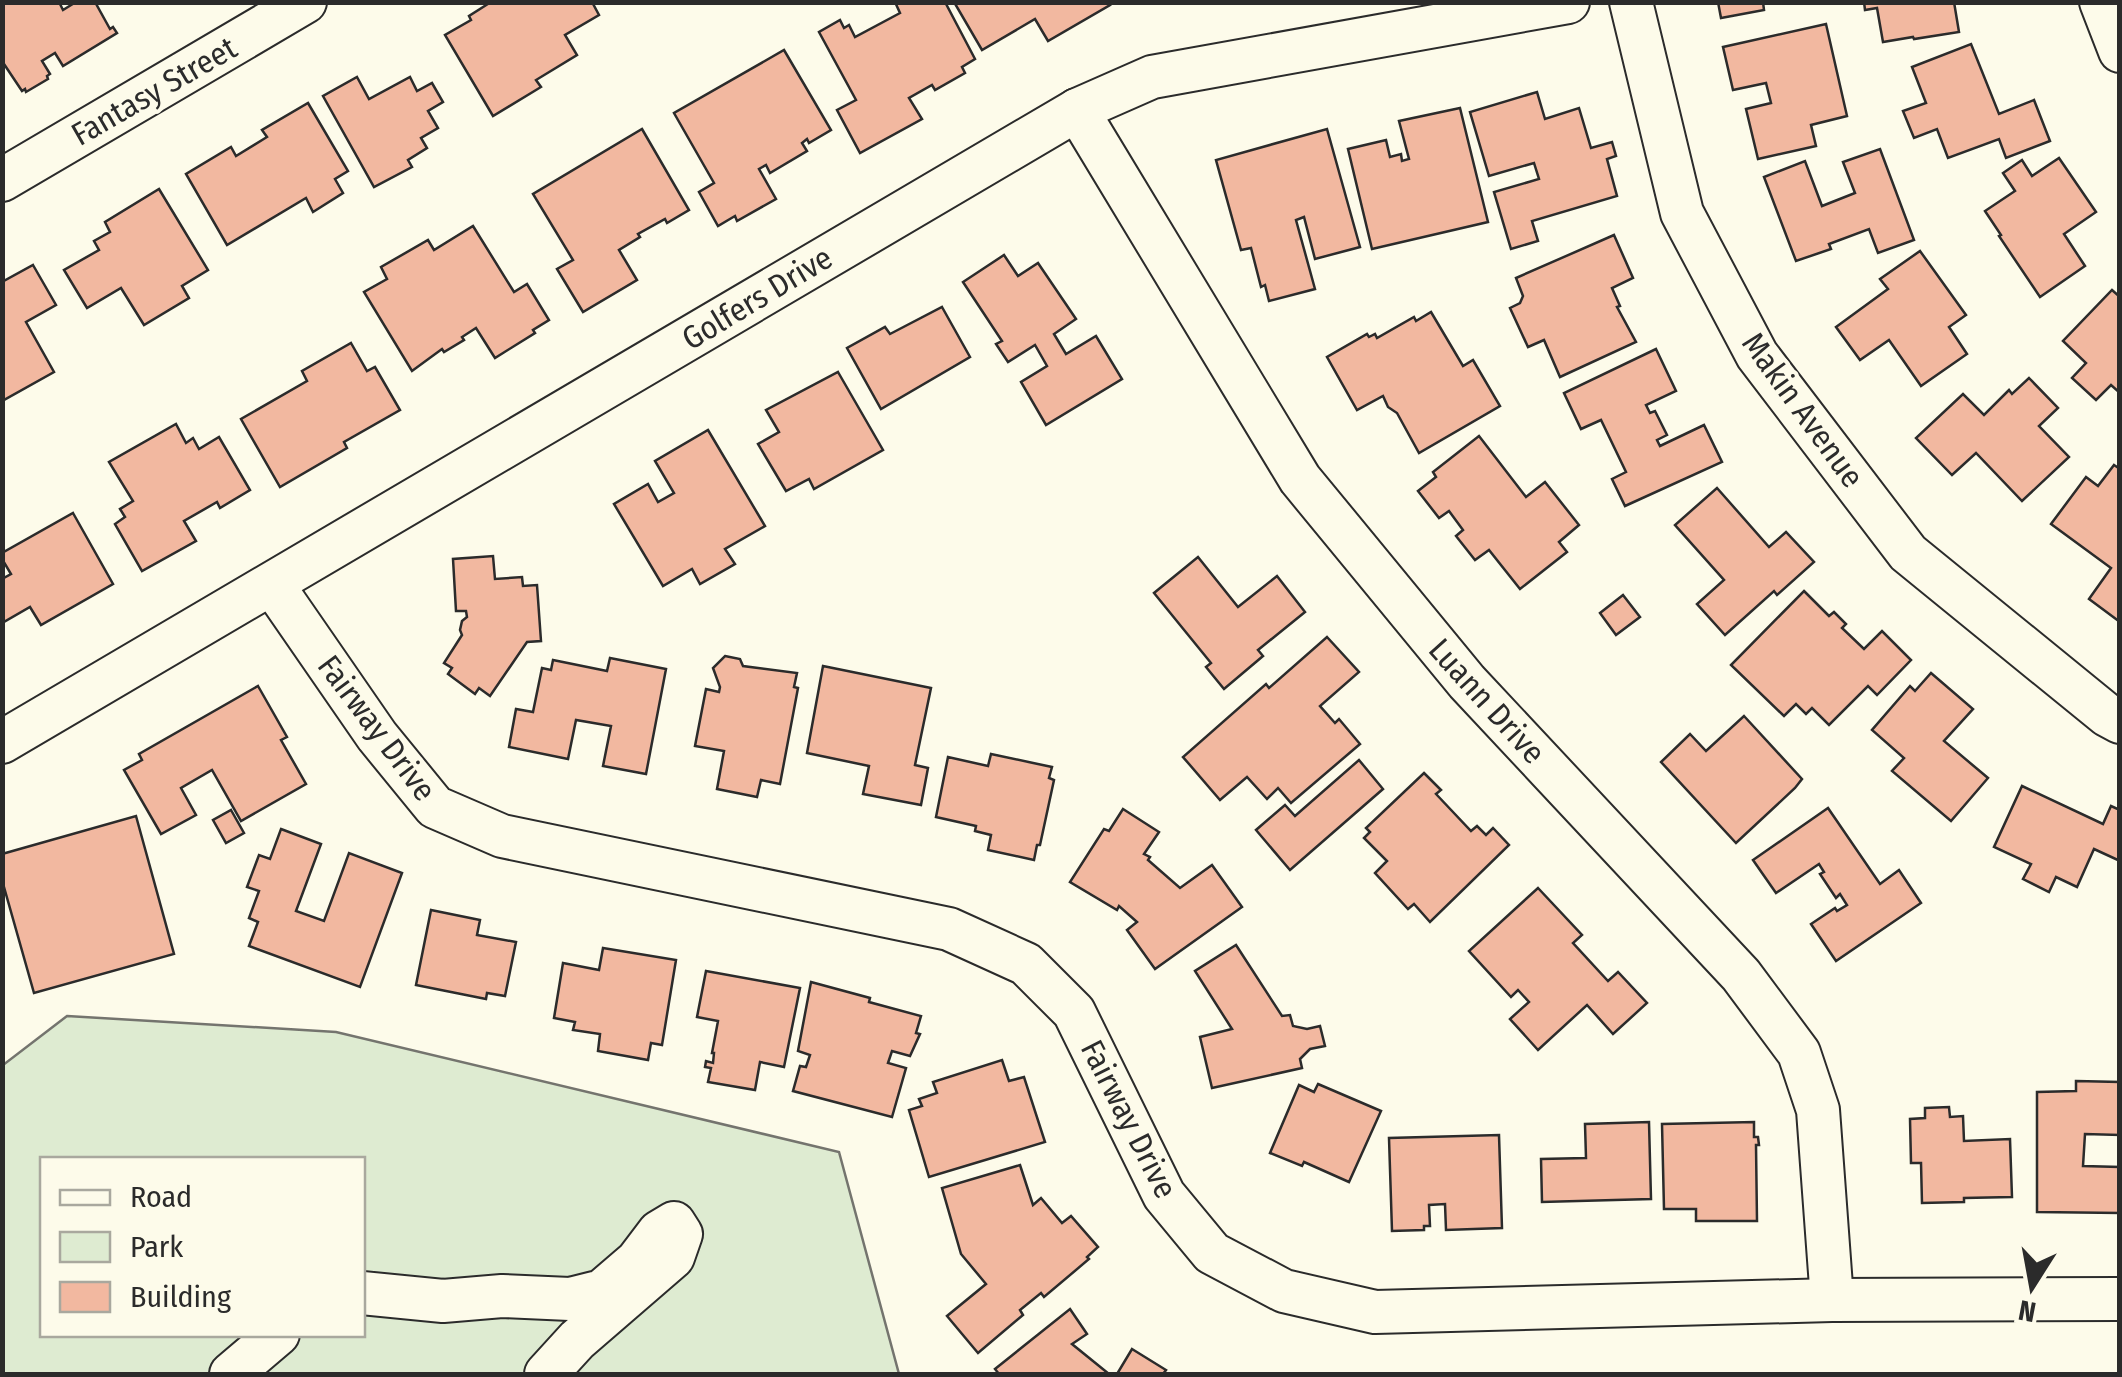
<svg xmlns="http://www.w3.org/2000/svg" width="2122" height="1377" font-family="'Fira Sans Condensed',sans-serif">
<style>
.green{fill:#deebd1;stroke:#74746e;stroke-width:2.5;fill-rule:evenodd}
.building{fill:#f2b8a0;stroke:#2b2b2b;stroke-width:2.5}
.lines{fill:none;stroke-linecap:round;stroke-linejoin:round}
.minor-casing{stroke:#2b2b2b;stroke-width:46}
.minor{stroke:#fdfbea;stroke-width:42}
.labels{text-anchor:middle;stroke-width:8;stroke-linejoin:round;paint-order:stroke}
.street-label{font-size:32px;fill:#2b2b2b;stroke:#fdfbea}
</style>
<rect width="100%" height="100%" fill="#fdfbea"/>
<path class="green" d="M67 1016 336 1032 839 1152 899 1374H3V1065ZM42 1160H362V1334H42Z"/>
<g class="building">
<path d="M2 2H59L63 10 76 2H95L110 29 113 27 117 33 63 66 55 53 42 61 50 74 47 76 48 79 26 92 25 89 22 91 2 61Z"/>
<path d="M491 2H592L599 15 565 35 577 55 536 80 541 87 493 116 445 35 471 20 469 16Z"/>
<path d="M895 2H945L975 59 962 67 965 73 935 90 932 85 909 98 922 119 860 153 837 110 856 100 819 32 840 20 844 28 849 25 855 37 900 13Z"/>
<path d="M954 2H1108L1110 5 1048 41 1035 19 982 50Z"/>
<path d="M1718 2H1763L1764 10 1721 18Z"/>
<path d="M1864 2H1954L1959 32 1914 39 1913 37 1883 42 1877 8 1865 10Z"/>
<path d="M1826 24 1847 116 1811 125 1816 146 1758 159 1746 109 1771 103 1766 83 1733 90 1723 47Z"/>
<path d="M1971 44 1999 114 2034 100 2050 141 2006 158 1999 139 1948 158 1937 129 1914 138 1903 111 1926 103 1912 67Z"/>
<path d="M784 50 831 130 809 143 807 139 802 143 807 151 770 173 766 165 759 169 776 199 737 221 735 216 718 226 699 192 714 183 674 113Z"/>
<path d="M357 77 369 99 410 77 417 91 432 83 443 102 428 111 438 128 421 138 427 148 408 160 412 167 374 187 323 96Z"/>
<path d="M1537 92 1545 119 1579 108 1591 148 1612 142 1616 156 1607 159 1617 196 1532 221 1538 241 1511 249 1494 192 1539 179 1534 163 1489 176 1470 112Z"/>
<path d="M308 103 348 171 335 179 343 193 313 212 306 198 227 245 186 174 231 147 236 156 267 137 262 130Z"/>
<path d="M1460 108 1488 222 1372 249 1348 149 1386 140 1390 157 1401 154 1402 161 1409 159 1399 121Z"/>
<path d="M642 129 689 210 667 223 665 219 638 234 640 237 619 250 637 280 583 312 557 269 573 260 533 194Z"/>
<path d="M1327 129 1360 247 1315 259 1304 217 1296 220 1315 289 1269 301 1265 285 1261 287 1251 248 1241 250 1216 160Z"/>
<path d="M1880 149 1914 240 1878 253 1869 229 1829 244 1831 249 1796 261 1764 177 1805 161 1822 206 1855 193 1843 162Z"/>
<path d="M2059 158 2096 212 2064 234 2085 266 2040 297 1999 236 2001 235 1985 211 2015 191 2003 173 2022 160 2032 176Z"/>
<path d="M159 189 208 270 182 286 189 298 144 325 121 288 87 308 64 270 99 250 94 241 110 232 105 222Z"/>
<path d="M473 226 514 292 527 284 549 320 533 330 535 333 495 358 476 328 462 337 464 340 444 352 442 349 412 371 364 292 387 279 381 267 428 240 434 250Z"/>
<path d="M1614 235 1633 278 1612 288 1620 306 1617 307 1636 342 1560 377 1544 340 1528 347 1510 308 1520 303 1523 296 1516 278Z"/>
<path d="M1920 251 1966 315 1949 327 1967 354 1921 386 1889 340 1860 360 1836 327 1888 289 1880 279Z"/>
<path d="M1004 255 1018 276 1038 263 1076 319 1054 334 1066 354 1096 336 1122 379 1046 425 1021 382 1047 366 1035 345 1008 362 996 344 1002 341 963 282Z"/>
<path d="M33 265 56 305 26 322 54 372 2 401V282Z"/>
<path d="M2112 290 2120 297V393L2111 385 2096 400 2072 378 2086 363 2063 341Z"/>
<path d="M942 307 970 357 881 409 847 348 885 327 890 334Z"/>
<path d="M1431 312 1463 366 1473 360 1500 406 1419 453 1397 413 1388 407 1383 396 1357 410 1327 357 1367 334 1369 337 1375 334 1377 338 1414 317 1416 321Z"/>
<path d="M351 343 367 371 375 367 400 410 344 442 347 448 280 487 241 419 307 381 302 371Z"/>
<path d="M1656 349 1676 391 1646 405 1650 413 1655 411 1667 435 1657 440 1660 446 1704 425 1722 462 1625 506 1612 479 1626 472 1601 420 1581 429 1564 393Z"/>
<path d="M838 372 883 450 814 489 809 479 786 491 758 444 779 432 766 410Z"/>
<path d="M2029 378 2058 408 2039 426 2069 457 2022 501 1976 453 1952 475 1916 438 1963 394 1984 415 2009 390 2012 394Z"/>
<path d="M176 424 186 443 193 438 199 449 219 437 250 490 220 508 217 502 184 521 196 541 142 571 115 524 125 517 120 509 133 501 109 462Z"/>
<path d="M708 430 765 526 725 549 735 564 700 584 692 569 663 586 614 504 648 484 658 502 674 493 655 461Z"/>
<path d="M1479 436 1526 497 1545 482 1579 525 1559 542 1567 552 1520 589 1489 550 1475 560 1456 536 1463 530 1449 511 1439 518 1418 491 1436 477 1433 472Z"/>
<path d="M2114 465 2120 469V622L2089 599 2111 568 2051 524 2086 477 2098 486Z"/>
<path d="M1717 488 1769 547 1786 532 1814 562 1777 595 1774 591 1725 635 1697 604 1724 580 1675 525Z"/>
<path d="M73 513 113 584 41 625 30 607 2 623V579L11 574 2 559V553Z"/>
<path d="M493 556 495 579 522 577 523 586 537 585 541 641 527 642 490 696 479 688 475 694 448 674 452 668 444 663 462 635 460 630 462 621 467 617 466 611H456L453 559Z"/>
<path d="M1198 557 1238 607 1277 576 1305 612 1258 650 1263 656 1224 689 1206 667 1211 663 1154 593Z"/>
<path d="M1804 591 1829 616 1834 612 1846 624 1842 628 1864 649 1882 631 1911 660 1877 695 1868 686 1829 725 1812 708 1806 714 1796 704 1784 716 1731 665Z"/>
<path d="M1623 595 1640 617 1616 635 1600 613Z"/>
<path d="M1327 637 1359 672 1320 706 1335 723 1339 719 1360 744 1291 803 1278 788 1267 799 1247 777 1220 800 1183 757 1266 684 1269 688Z"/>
<path d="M725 656 740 659 743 666 797 673 794 687 798 688 780 784 761 780 757 797 717 789 724 751 695 746 706 689 719 692 720 687 713 668Z"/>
<path d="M610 658 666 669 646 774 603 766 611 726 576 720 568 759 509 747 516 709 533 712 542 668 551 670 553 660 607 671Z"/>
<path d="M823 666 931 688 915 765 928 768 921 805 863 794 869 766 807 753Z"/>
<path d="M1931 673 1973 709 1944 741 1988 778 1951 821 1892 771 1904 758 1872 730 1910 686 1915 691Z"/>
<path d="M258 686 287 737 281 740 306 784 241 821 212 770 181 788 196 815 161 834 124 770 142 760 139 754Z"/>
<path d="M1744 716 1802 779 1795 788 1736 843 1661 762 1690 734 1706 751Z"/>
<path d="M991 754 1052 767 1049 778 1054 780 1040 845H1037L1034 860 988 850 991 835 975 831 976 826 936 817 948 757 988 766Z"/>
<path d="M1359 760 1383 789 1290 870 1256 830 1285 805 1295 816Z"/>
<path d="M1424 773 1441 790 1436 794 1471 831 1477 826 1486 835 1493 828 1509 845 1430 922 1414 904 1408 909 1375 873 1387 861 1364 838 1370 832 1366 828Z"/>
<path d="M2022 786 2103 824 2111 806 2120 810V861L2094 849 2077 887 2056 877 2049 892 2023 879 2031 864 1994 847Z"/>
<path d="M1828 808 1880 884 1899 870 1921 903 1836 961 1811 924 1835 908 1837 911 1847 905 1840 894 1836 898 1820 874 1824 872 1819 864 1776 893 1753 860Z"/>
<path d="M1123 809 1159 832 1144 854 1150 857 1148 860 1180 888 1212 865 1242 907 1155 969 1127 930 1137 922 1119 906 1117 910 1070 882 1104 829 1109 831Z"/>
<path d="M231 810 244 833 226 843 213 820Z"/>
<path d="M136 816 174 954 34 993 2 880V854Z"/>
<path d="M281 829 321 844 296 911 324 921 349 853 402 873 360 987 249 946 258 922 249 918 259 891 247 887 259 855 270 859Z"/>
<path d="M1538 888 1582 935 1573 943 1608 981 1618 972 1647 1003 1613 1034 1587 1005 1538 1050 1510 1019 1529 1002 1518 990 1511 997 1469 951Z"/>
<path d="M431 910 480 920 477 935 516 942 505 996 487 993 486 999 416 985Z"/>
<path d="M1236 945 1282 1016 1290 1015 1293 1026 1307 1029 1320 1026 1325 1046 1310 1049 1300 1059 1302 1068 1212 1088 1200 1037 1232 1029 1195 971Z"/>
<path d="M603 948 676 960 662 1045 651 1043 648 1060 598 1051 600 1034 573 1030 575 1022 554 1018 563 963 599 970Z"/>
<path d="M706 971 800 988 784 1067 760 1062 755 1090 708 1082 711 1068 705 1067 706 1061 713 1063 714 1053H712L718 1021 697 1017Z"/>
<path d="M811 982 870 998 869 1002 921 1016 916 1033 920 1034 910 1056 892 1051 888 1063 906 1068 892 1117 793 1091 800 1066 806 1067 810 1055 798 1051Z"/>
<path d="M1002 1060 1009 1081 1024 1077 1045 1142 929 1177 909 1110 922 1106 919 1099 937 1093 933 1082Z"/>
<path d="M2076 1081 2120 1082V1135L2085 1134 2083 1166 2120 1167V1213L2037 1212V1092L2076 1091Z"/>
<path d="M1318 1084 1381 1111 1349 1182 1304 1162 1302 1166 1270 1153 1299 1085 1314 1092Z"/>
<path d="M1949 1107 1950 1117 1963 1116 1964 1141 2010 1139 2012 1197 1964 1198V1202L1922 1203 1921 1163H1911L1910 1119 1925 1118V1108Z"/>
<path d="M1649 1122 1651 1199 1542 1202 1541 1159 1586 1158 1585 1124Z"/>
<path d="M1754 1122V1137H1758L1759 1145H1756L1757 1221H1696V1209H1664L1662 1124Z"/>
<path d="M1499 1135 1502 1228 1446 1230 1445 1204 1429 1205 1430 1226H1424V1230L1392 1231 1389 1138Z"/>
<path d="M1020 1165 1033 1205 1041 1198 1062 1223 1071 1216 1098 1247 1087 1257 1089 1259 1044 1297 1041 1293 1020 1310 1023 1315 978 1353 947 1316 986 1284 961 1254 942 1188Z"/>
<path d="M1070 1309 1087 1334 1072 1344 1109 1374H999L995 1369Z"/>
<path d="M1132 1349 1166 1370 1163 1374H1117Z"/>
</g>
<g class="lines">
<defs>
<g id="minor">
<path d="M1631 2 1682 213 1757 355 1908 553 2107 715 2120 722"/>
<path d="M2101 2 2120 51"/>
<path d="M1077 110 1300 479 1467 682 1741 975 1799 1053 1818 1110 1832 1300"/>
<path d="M2 180 305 2"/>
<path d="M272 584 377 736 435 807 502 836 949 929 1026 964 1074 1012 1164 1195 1212 1253 1284 1291 1375 1312 1832 1300 2120 1299"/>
<path d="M2 742 1077 110 1152 77 1568 2"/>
<path d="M362 1293 443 1301 502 1296 570 1299 602 1291 637 1261 659 1232 674 1223 681 1234 673 1257 577 1340 546 1374"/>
<path d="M231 1374 278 1334"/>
</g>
</defs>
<use href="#minor" class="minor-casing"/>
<use href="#minor" class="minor"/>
</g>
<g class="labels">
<g class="street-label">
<text transform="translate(154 91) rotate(-30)" y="11">Fantasy Street</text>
<text transform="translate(757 298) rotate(-31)" y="11">Golfers Drive</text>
<text transform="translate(1803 410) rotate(54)" y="11">Makin Avenue</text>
<text transform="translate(1487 701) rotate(48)" y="11">Luann Drive</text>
<text transform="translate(377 728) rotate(53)" y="11">Fairway Drive</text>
<text transform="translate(1129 1119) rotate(63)" y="11">Fairway Drive</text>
</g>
</g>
<rect width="2122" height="1377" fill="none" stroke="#2b2b2b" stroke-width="10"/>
<rect x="40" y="1157" width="325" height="180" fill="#fdfbea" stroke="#a9a89e" stroke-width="2.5"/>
<rect x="60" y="1190" width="50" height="15" fill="#fdfbea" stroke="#a9a89e" stroke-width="2.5"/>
<text x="130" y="1207" font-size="30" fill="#2b2b2b">Road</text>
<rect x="60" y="1232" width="50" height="30" fill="#deebd1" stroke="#a9a89e" stroke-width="2.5"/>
<text x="130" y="1257" font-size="30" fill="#2b2b2b">Park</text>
<rect x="60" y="1282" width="50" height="30" fill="#f2b8a0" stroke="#a9a89e" stroke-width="2.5"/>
<text x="130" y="1307" font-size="30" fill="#2b2b2b">Building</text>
<g transform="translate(2032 1287) rotate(191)" stroke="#fdfbea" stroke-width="8" paint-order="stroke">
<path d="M0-8L18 38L0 25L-18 38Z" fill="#2b2b2b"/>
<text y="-15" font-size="28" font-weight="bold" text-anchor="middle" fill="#2b2b2b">N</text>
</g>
</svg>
